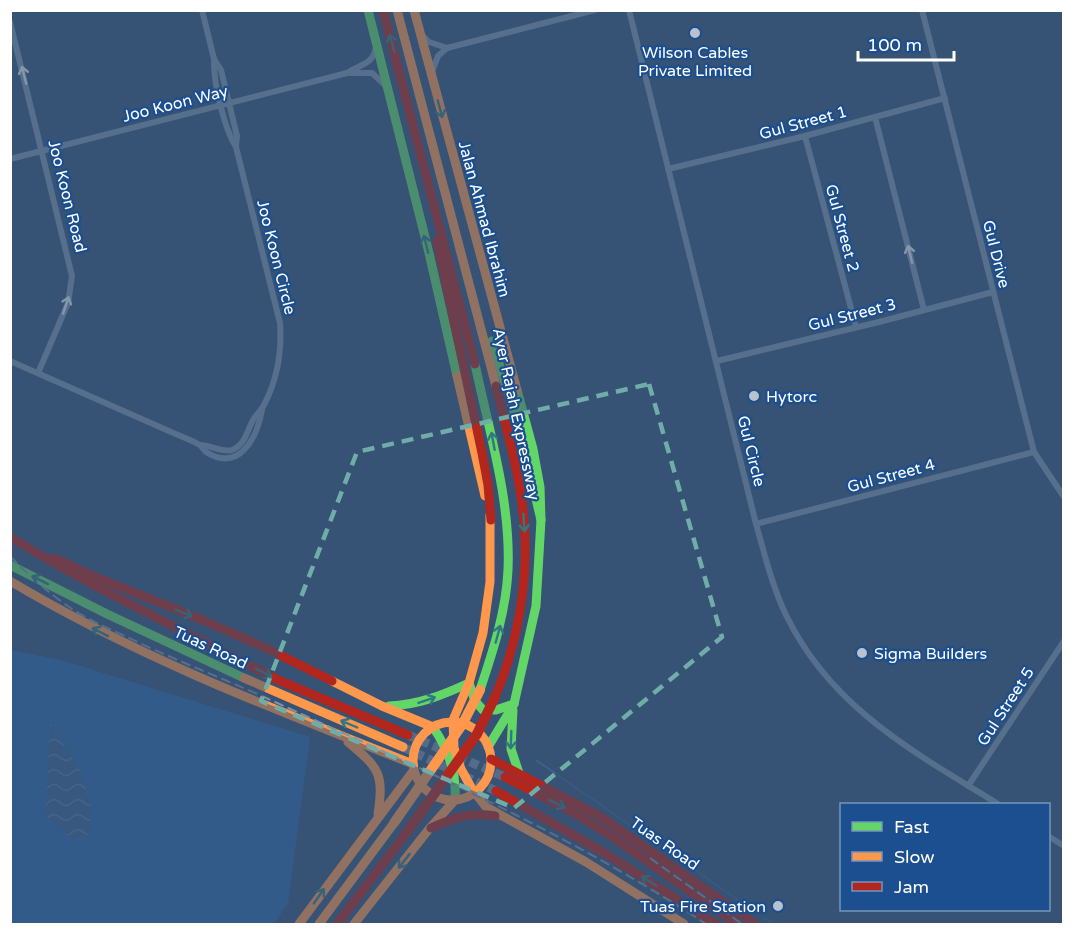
<svg xmlns="http://www.w3.org/2000/svg" width="1074" height="935" font-family="'Varela Round',sans-serif">
<style>
.green{fill:#2f66a5}
.water{fill:url(#water-waves)}
.lines{fill:none;stroke-linecap:round;stroke-linejoin:round}
.stream{stroke:#3b618d;stroke-width:2}
.primary-tunnel{stroke:#546c89;stroke-width:9;stroke-dasharray:9 4.5;stroke-linecap:butt}
.street{stroke:#7d92a8;stroke-width:6}
.fast{stroke:#63d668;stroke-width:9}
.slow{stroke:#ff974d;stroke-width:9}
.jam{stroke:#b3261e;stroke-width:9}
.rail{stroke:#7e92a7;stroke-width:2;stroke-dasharray:10 4.5;stroke-linecap:butt}
.slow-bridge{stroke:#ff974d;stroke-width:10}
.jam-bridge{stroke:#b3261e;stroke-width:10}
.oneway{stroke:#317883}
.oneway2{stroke:#e5e9ee}
.marked{fill:none;stroke:#6fada8;stroke-width:4.5;stroke-dasharray:12 8;stroke-linejoin:round}
.poi-dot{fill:#b9c2ce;stroke:#1b4f8f;stroke-width:2}
.labels{text-anchor:middle;stroke-width:4.5;stroke-linejoin:round;paint-order:stroke}
.poi-label{font-size:16px;fill:#fff;stroke:#1b4f8f;text-anchor:start}
.street-label{font-size:16px;fill:#fff;stroke:#1b4f8f}
</style>
<defs>
<pattern id="water-waves" width="16" height="10" patternUnits="userSpaceOnUse" patternTransform="scale(1.5)"><rect width="16" height="10" fill="#3b618d"/><path d="M0 5q4-4 8 0t8 0" fill="none" stroke="#58799e"/></pattern>
</defs>
<rect width="100%" height="100%" fill="#365274"/>
<path class="green" d="M10 650 61 660 310 737 288 903 274 924H11Z"/>
<path class="water" d="M50 723 80 770 91 808 90 835 73 839 46 816Z"/>
<g class="lines">
<g class="stream">
<path d="M536 760 751 909"/>
<path d="M762 917 774 924"/>
</g>
<g class="primary-tunnel">
<path d="M408 735 505 777"/>
<path d="M403 747 496 791"/>
</g>
<g class="street">
<path d="M202 10 214 59 221 70 237 136 236 146"/>
<path d="M629 10 756 524C765 555 772 586 786 615 831 708 914 752 998 804"/>
<path d="M922 10 1034 452 1064 497"/>
<path d="M10 22 72 276 68 303 38 373"/>
<path d="M422 35 429 42 447 48 595 10"/>
<path d="M432 72 438 56 447 48"/>
<path d="M347 73H372L386 86"/>
<path d="M875 117 924 310"/>
<path d="M805 136 856 327"/>
<path d="M10 159 347 73C360 64 374 65 376 46"/>
<path d="M668 169 805 136 945 98"/>
<path d="M10 361 178 435C185 438 193 441 200 445 202 447 204 450 206 452 240 473 257 437 262 410"/>
<path d="M717 361 879 322 993 292"/>
<path d="M200 445C211 445 222 453 232 450 245 445 247 431 253 420 256 415 261 410 264 405 277 380 282 351 280 323L236 147C224 128 213 81 214 59"/>
<path d="M756 524 1034 452"/>
<path d="M968 786 1064 641"/>
<path d="M1048 836 1064 846"/>
</g>
<g class="fast">
<path d="M368 10 429 253 457 376"/>
<path d="M492 341 520 431 541 520"/>
<path d="M475 364C489 431 511 501 508 570 506 612 493 651 480 690"/>
<path d="M10 565 107 614 244 678"/>
<path d="M469 683 475 701 483 710H496L514 704"/>
<path d="M389 706C418 705 443 695 469 683"/>
<path d="M513 710 511 749 519 773"/>
<path d="M433 727C448 749 457 773 455 800"/>
<path d="M488 747 514 704 536 606 541 520 540 487 533 449 517 390"/>
</g>
<g class="slow">
<path d="M397 10 496 386"/>
<path d="M414 10 517 390"/>
<path d="M457 376 485 496"/>
<path d="M490 515V582L483 633 469 683 453 720 454 748 461 769 472 789 486 807 586 862 684 924"/>
<path d="M10 581C139 658 274 709 413 764"/>
<path d="M244 678 403 747"/>
<path d="M332 681 382 706 433 727"/>
<circle cx="452" cy="761" r="39"/>
<path d="M348 742C379 768 384 773 378 814"/>
<path d="M299 924 414 770"/>
<path d="M319 924 394 823"/>
<path d="M354 924 429 829 455 800"/>
</g>
<g class="jam">
<path d="M383 10 475 364"/>
<path d="M437 241 482 453 488 485 491 520"/>
<path d="M10 537 47 559H57L93 576 200 619 268 649 332 681"/>
<path d="M49 560 101 589 278 680 408 735"/>
<path d="M495 697C518 642 529 580 524 521 520 475 507 431 496 386"/>
<path d="M491 759 601 817 755 924"/>
<path d="M505 777 576 814 611 836 737 924"/>
<path d="M496 791 608 855 716 924"/>
<path d="M431 828C453 818 471 811 495 816"/>
<path d="M337 924 407 832"/>
</g>
<g class="rail">
<path d="M10 556C29 576 50 594 72 609 89 620 107 628 125 636 174 660 225 679 275 702 422 769 570 834 706 924"/>
<path d="M650 858 742 924"/>
</g>
<path class="slow-bridge" d="M394 823 462 725 480 690"/>
<path class="jam-bridge" d="M407 832 477 734 495 697"/>
</g>
<defs><path id="oneway-shaft" d="M-6 0H5M1.5-3L5.5 0L1.5 3" fill="none" stroke-width="1.6" stroke-linecap="round" stroke-linejoin="round" transform="scale(1.5)"/></defs>
<g class="oneway">
<use href="#oneway-shaft" transform="translate(392 43) rotate(-105)"/>
<use href="#oneway-shaft" transform="translate(440 109) rotate(75)"/>
<use href="#oneway-shaft" transform="translate(426 244) rotate(-104)"/>
<use href="#oneway-shaft" transform="translate(493 441) rotate(-101)"/>
<use href="#oneway-shaft" transform="translate(524 523) rotate(86)"/>
<use href="#oneway-shaft" transform="translate(40 580) rotate(-153)"/>
<use href="#oneway-shaft" transform="translate(184 613) rotate(22)"/>
<use href="#oneway-shaft" transform="translate(100 632) rotate(-153)"/>
<use href="#oneway-shaft" transform="translate(498 634) rotate(-75)"/>
<use href="#oneway-shaft" transform="translate(264 673) rotate(27)"/>
<use href="#oneway-shaft" transform="translate(427 700) rotate(-19)"/>
<use href="#oneway-shaft" transform="translate(349 724) rotate(-157)"/>
<use href="#oneway-shaft" transform="translate(511 740) rotate(92)"/>
<use href="#oneway-shaft" transform="translate(557 804) rotate(28)"/>
<use href="#oneway-shaft" transform="translate(404 861) rotate(128)"/>
<use href="#oneway-shaft" transform="translate(649 881) rotate(-148)"/>
<use href="#oneway-shaft" transform="translate(319 896) rotate(-55)"/>
</g>
<g class="oneway2">
<use href="#oneway-shaft" transform="translate(24 75) rotate(-104)"/>
<use href="#oneway-shaft" transform="translate(910 254) rotate(-104)"/>
<use href="#oneway-shaft" transform="translate(66 305) rotate(-71)"/>
</g>
<path d="M0 0H1074V935H0ZM649 384 722 637 514 808 261 701 357 452Z" fill="#365274" fill-opacity=".55" fill-rule="evenodd"/>
<path class="marked" d="M649 384 722 637 514 808 261 701 357 452Z"/>
<g class="poi-dot">
<circle cx="695" cy="33" r="6"/>
<circle cx="754" cy="396" r="6"/>
<circle cx="862" cy="653" r="6"/>
<circle cx="778" cy="906" r="6"/>
</g>
<g class="labels">
<g class="poi-label">
<text x="695" y="58" text-anchor="middle">Wilson Cables<tspan x="695" dy="18">Private Limited</tspan></text>
<text x="766" y="402">Hytorc</text>
<text x="874" y="659">Sigma Builders</text>
<text x="766" y="912" text-anchor="end">Tuas Fire Station</text>
</g>
<g class="street-label">
<text transform="translate(175 103) rotate(-14)" y="6">Joo Koon Way</text>
<text transform="translate(803 122) rotate(-15)" y="6">Gul Street 1</text>
<text transform="translate(68 196) rotate(76)" y="6">Joo Koon Road</text>
<text transform="translate(485 219) rotate(75)" y="6">Jalan Ahmad Ibrahim</text>
<text transform="translate(843 228) rotate(75)" y="6">Gul Street 2</text>
<text transform="translate(997 254) rotate(76)" y="6">Gul Drive</text>
<text transform="translate(277 257) rotate(76)" y="6">Joo Koon Circle</text>
<text transform="translate(852 314) rotate(-14)" y="6">Gul Street 3</text>
<text transform="translate(517 414) rotate(78)" y="6">Ayer Rajah Expressway</text>
<text transform="translate(752 451) rotate(76)" y="6">Gul Circle</text>
<text transform="translate(891 475) rotate(-15)" y="6">Gul Street 4</text>
<text transform="translate(211 647) rotate(25)" y="6">Tuas Road</text>
<text transform="translate(1005 706) rotate(-57)" y="6">Gul Street 5</text>
<text transform="translate(665 843) rotate(35)" y="6">Tuas Road</text>
</g>
</g>
<rect width="1074" height="935" fill="none" stroke="#ffffff" stroke-width="24"/>
<rect x="840" y="803" width="210" height="108" fill="#1b4f8f" stroke="#7695bc" stroke-width="1.5"/>
<rect x="852" y="822" width="30" height="9" fill="#63d668" stroke="#7695bc" stroke-width="1.5"/>
<text x="894" y="833" font-size="18" fill="#ffffff">Fast</text>
<rect x="852" y="852" width="30" height="9" fill="#ff974d" stroke="#7695bc" stroke-width="1.5"/>
<text x="894" y="863" font-size="18" fill="#ffffff">Slow</text>
<rect x="852" y="882" width="30" height="9" fill="#b3261e" stroke="#7695bc" stroke-width="1.5"/>
<text x="894" y="893" font-size="18" fill="#ffffff">Jam</text>
<path d="M858 51v9h96v-9" fill="none" stroke="#ffffff" stroke-width="3"/>
<text x="867" y="51" font-size="18" fill="#ffffff" stroke="#1b4f8f" stroke-width="4.5" paint-order="stroke">100 m</text>
</svg>
